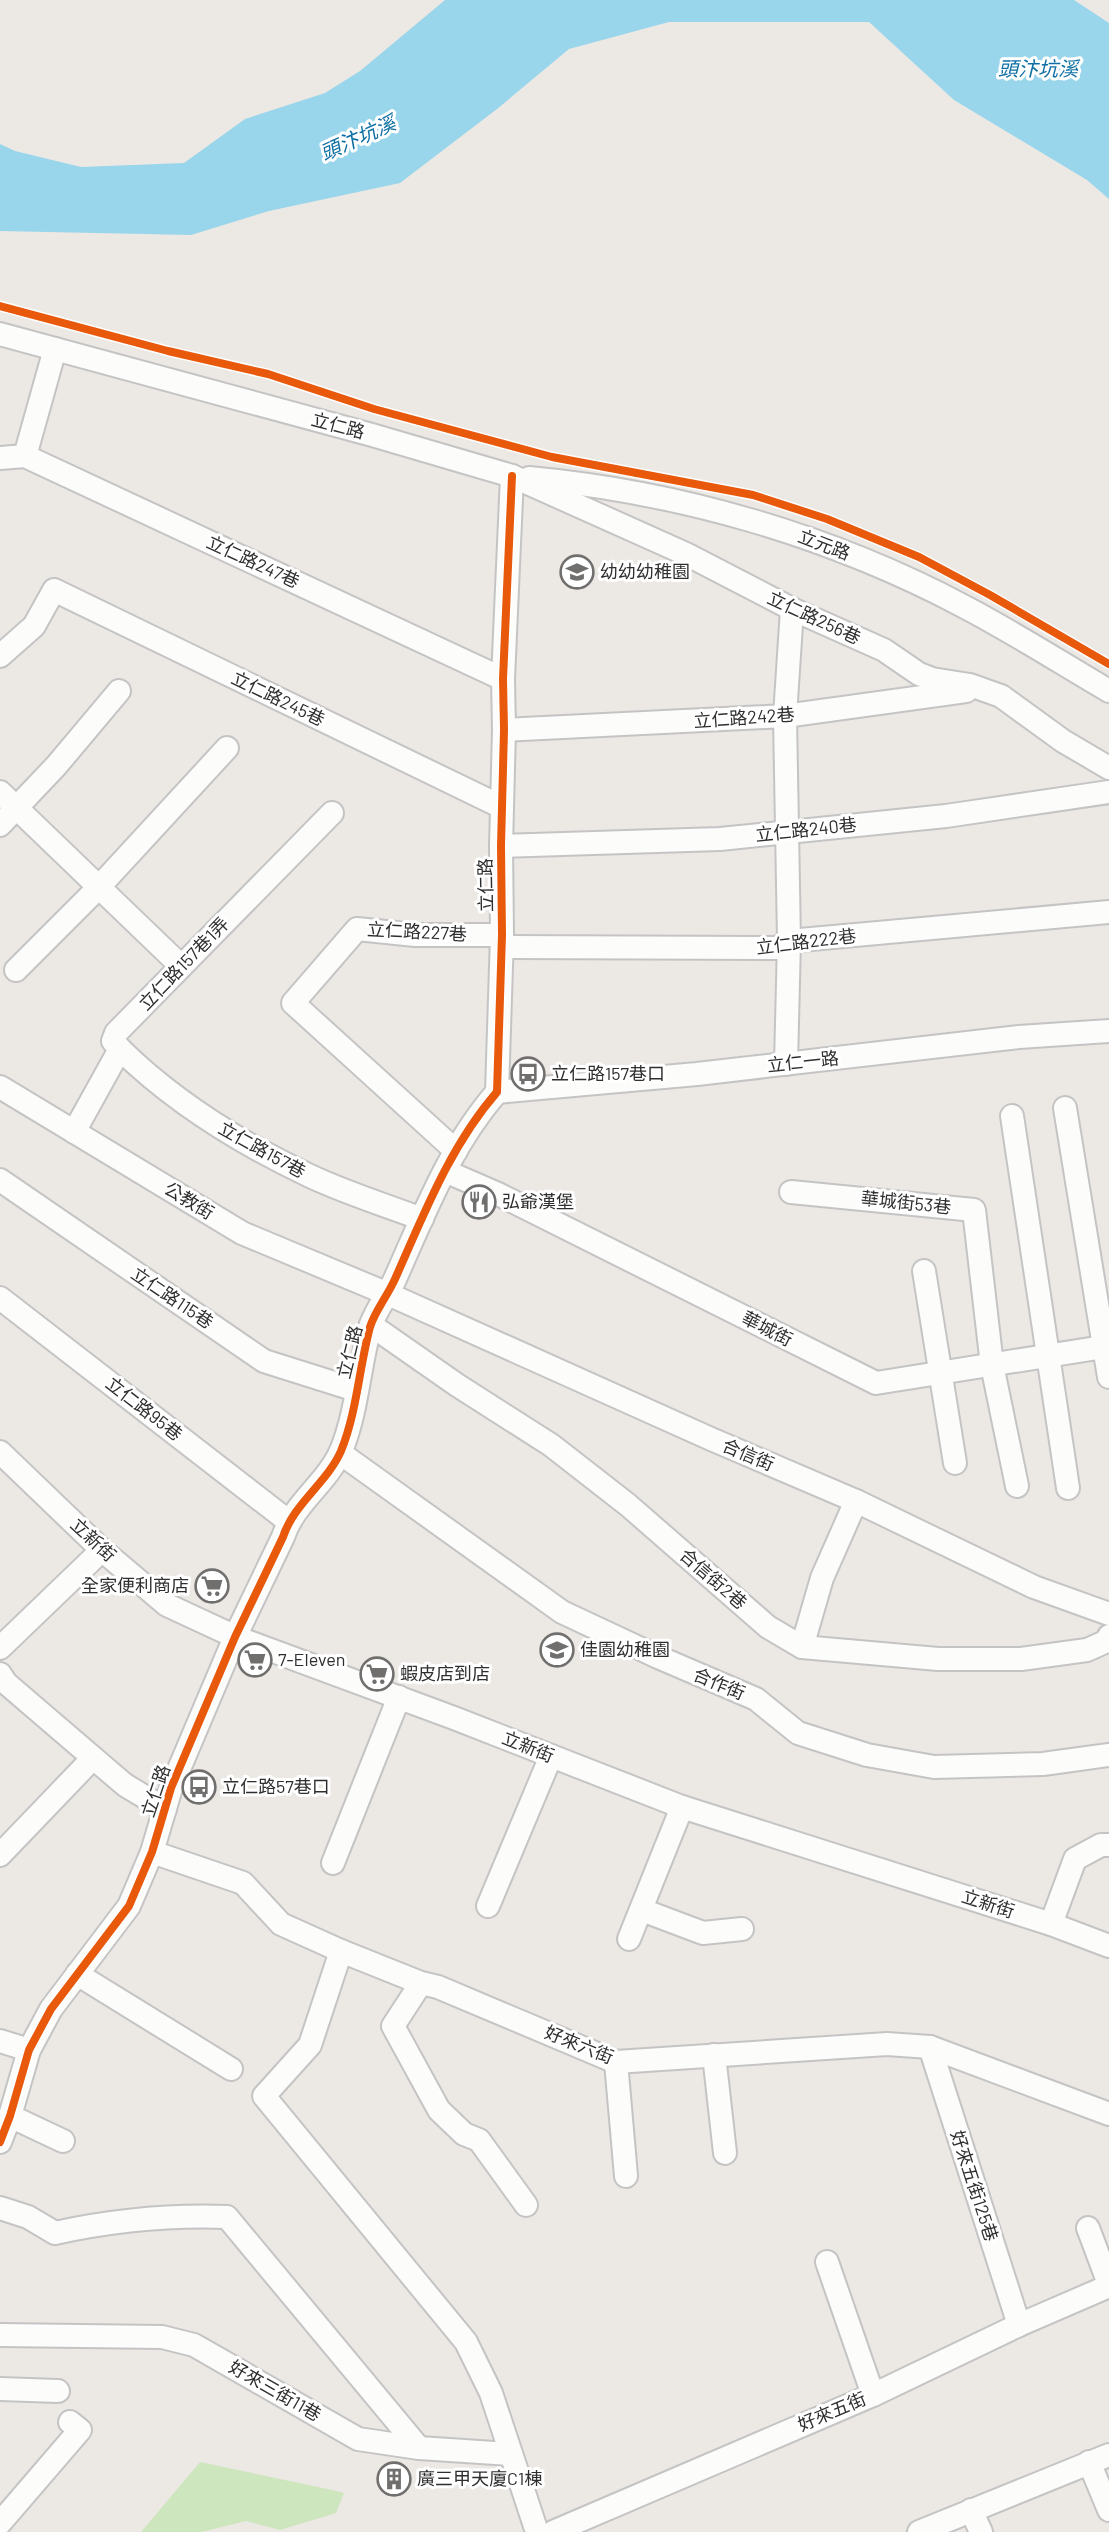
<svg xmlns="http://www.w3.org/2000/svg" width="1109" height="2532" font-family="Barlow,'Noto Sans TC',sans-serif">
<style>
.green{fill:#cee6be}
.water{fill:#99d6ec}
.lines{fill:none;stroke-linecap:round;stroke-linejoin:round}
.minor-casing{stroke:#c5c4c5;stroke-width:26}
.path{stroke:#c9c9c8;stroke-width:4;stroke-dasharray:4.5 3;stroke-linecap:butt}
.minor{stroke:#fcfcfb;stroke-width:22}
.cycleway-casing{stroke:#fff;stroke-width:11}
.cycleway{stroke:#e8590c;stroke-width:8}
.labels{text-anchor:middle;stroke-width:6;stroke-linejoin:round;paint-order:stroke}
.street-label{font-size:18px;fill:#2e2e2e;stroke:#fff}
.poi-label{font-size:18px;fill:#2e2e2e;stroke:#fff;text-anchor:start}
.water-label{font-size:20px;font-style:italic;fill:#0d6fa3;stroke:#fff}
</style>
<rect width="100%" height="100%" fill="#ece8e4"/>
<path class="green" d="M200 2462 337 2491 344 2493 336 2513 280 2530 246 2521 202 2532H141Z"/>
<path class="water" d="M445 0H1074L1109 23V199L1087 180 954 100 869 22H669L569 49 497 109 400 183 269 211 191 235 0 231V144L15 151 81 167 184 163 245 119 325 93 360 71Z"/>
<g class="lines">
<defs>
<g id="minor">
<path d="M0 334 372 435 512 476 686 554 792 609 884 650 919 674 932 679 970 685 1001 696 1063 741 1109 768"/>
<path d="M25 456 55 349"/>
<path d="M0 458 25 456 503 679"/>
<path d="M529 478C679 492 829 535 963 606 1013 632 1061 663 1109 691"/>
<path d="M0 656 34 626 54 590 502 807"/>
<path d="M504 730 785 716 966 691"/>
<path d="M0 792 181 966"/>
<path d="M0 825 56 766 119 691"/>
<path d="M501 846 720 839 946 816 1109 792"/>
<path d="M502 947 777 948 789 941 1109 912"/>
<path d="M16 970 98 888 227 748"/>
<path d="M120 1049C174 1102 242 1144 310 1176 346 1193 385 1205 422 1219"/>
<path d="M786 1064 789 941 785 716 792 609"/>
<path d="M0 1087 242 1233 388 1294 711 1439 856 1501 1034 1587 1109 1614"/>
<path d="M497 1092 697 1074 1019 1037 1109 1031"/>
<path d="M1065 1108 1109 1377"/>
<path d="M1012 1116 1068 1488"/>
<path d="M74 1132 120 1049 113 1041 116 1033 332 813"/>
<path d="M456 1151 293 1003 357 929 415 935H502"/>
<path d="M445 1171 498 1194 876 1383 1109 1346"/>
<path d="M0 1180 264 1361 356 1390"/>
<path d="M791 1192 974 1210 992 1365 1017 1486"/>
<path d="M924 1271 955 1463"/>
<path d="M0 1298 288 1521"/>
<path d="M371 1325 457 1385 551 1445 628 1505 768 1627 802 1647 938 1659H1021L1087 1650 1107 1641 1109 1636"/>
<path d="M0 1452 102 1550 167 1605 238 1638 454 1718 682 1807 1051 1924 1109 1946"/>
<path d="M340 1453 562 1612 658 1657 756 1699 798 1733 867 1755 934 1767 1043 1764 1109 1755"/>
<path d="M802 1647 822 1578 856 1501"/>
<path d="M0 1648 102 1550"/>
<path d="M0 1674 6 1683 125 1785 165 1809"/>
<path d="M152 1852 243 1883 281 1924 341 1951 421 1983 438 1987 616 2062 887 2044 930 2047 1109 2114"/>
<path d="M0 1855 93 1758"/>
<path d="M333 1863 399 1697"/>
<path d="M488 1906 551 1756"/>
<path d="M642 1910 703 1933 742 1929"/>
<path d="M1051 1924 1075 1859 1101 1845H1109"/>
<path d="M629 1939 682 1807"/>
<path d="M341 1951 310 2045 264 2096 466 2342 491 2393 537 2532"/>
<path d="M77 1974 231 2069"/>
<path d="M421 1983 393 2026 439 2110 464 2134 479 2140 526 2205"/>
<path d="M0 2041 29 2050"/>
<path d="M930 2047 1019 2325"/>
<path d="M714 2055 725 2153"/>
<path d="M616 2062 626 2176"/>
<path d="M10 2116 63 2141"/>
<path d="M0 2142 10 2116 29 2050 51 2009 129 1906 152 1852 171 1788 235 1637 283 1537C294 1503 327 1483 341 1451 357 1412 359 1368 370 1327 375 1311 388 1295 395 1279 424 1214 450 1146 497 1092L502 935 501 846 504 730 503 679 512 476"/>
<path d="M0 2208 28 2217 55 2233C110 2221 171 2215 227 2217L419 2448"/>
<path d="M1088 2228 1109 2284"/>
<path d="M827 2262 873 2395"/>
<path d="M0 2335 162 2337 194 2345 358 2439 419 2448 511 2454"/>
<path d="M0 2389 58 2391"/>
<path d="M1089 2462 1109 2510"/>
<path d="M971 2510 981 2532"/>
<path d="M0 2523 80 2430 70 2422"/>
<path d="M553 2532 873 2395 1019 2325 1109 2286"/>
<path d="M919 2532 1109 2455"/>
</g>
</defs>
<use href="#minor" class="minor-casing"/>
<g class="path">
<path d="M0 306 168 351 268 374 374 409 566 460"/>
<path d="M712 487C801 504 886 540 966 582"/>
<path d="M1045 627 1109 664"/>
</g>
<use href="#minor" class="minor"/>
<defs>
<g id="cycleway">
<path d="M0 306 168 351 268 374 374 409 552 457 753 495 827 519 919 557 990 595 1109 664"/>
<path d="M0 2142 10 2116 29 2050 51 2009 129 1906 152 1852 171 1788 235 1637 283 1537C294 1503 327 1483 341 1451 357 1412 359 1368 370 1327 375 1311 388 1295 395 1279 424 1214 450 1146 497 1092L502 935 501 846 504 730 503 679 512 476"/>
</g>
</defs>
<use href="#cycleway" class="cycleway-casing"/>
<use href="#cycleway" class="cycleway"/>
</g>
<defs>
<symbol id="school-ring" viewBox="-11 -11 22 22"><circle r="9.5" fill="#fff" stroke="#706f6e" stroke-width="1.5"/><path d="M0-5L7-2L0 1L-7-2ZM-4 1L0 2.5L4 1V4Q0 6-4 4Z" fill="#706f6e"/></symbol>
<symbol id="bus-ring" viewBox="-11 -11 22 22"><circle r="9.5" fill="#fff" stroke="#706f6e" stroke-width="1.5"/><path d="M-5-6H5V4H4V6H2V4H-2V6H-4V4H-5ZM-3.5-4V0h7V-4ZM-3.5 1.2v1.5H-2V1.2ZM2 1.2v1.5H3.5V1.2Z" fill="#706f6e"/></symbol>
<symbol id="restaurant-ring" viewBox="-11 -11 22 22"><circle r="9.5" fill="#fff" stroke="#706f6e" stroke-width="1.5"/><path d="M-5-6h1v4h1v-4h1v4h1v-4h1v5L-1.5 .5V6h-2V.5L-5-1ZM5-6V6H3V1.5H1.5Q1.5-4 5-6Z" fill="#706f6e"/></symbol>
<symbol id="supermarket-ring" viewBox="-11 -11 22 22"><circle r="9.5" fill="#fff" stroke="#706f6e" stroke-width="1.5"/><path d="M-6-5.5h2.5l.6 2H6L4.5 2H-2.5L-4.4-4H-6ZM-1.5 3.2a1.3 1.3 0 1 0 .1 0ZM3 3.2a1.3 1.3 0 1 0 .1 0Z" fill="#706f6e"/></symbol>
<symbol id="building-ring" viewBox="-11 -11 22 22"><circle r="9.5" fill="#fff" stroke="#706f6e" stroke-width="1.5"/><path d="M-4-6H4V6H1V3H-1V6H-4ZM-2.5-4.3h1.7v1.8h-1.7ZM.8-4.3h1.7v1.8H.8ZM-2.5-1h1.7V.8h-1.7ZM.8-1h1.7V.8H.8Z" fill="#706f6e"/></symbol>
</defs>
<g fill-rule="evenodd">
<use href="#school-ring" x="558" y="553" width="38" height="38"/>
<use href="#bus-ring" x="509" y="1055" width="38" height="38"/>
<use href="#restaurant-ring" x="460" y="1183" width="38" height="38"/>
<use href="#supermarket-ring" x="193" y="1567" width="38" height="38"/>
<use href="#school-ring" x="538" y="1631" width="38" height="38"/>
<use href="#supermarket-ring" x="236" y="1641" width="38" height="38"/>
<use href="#supermarket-ring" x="358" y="1655" width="38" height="38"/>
<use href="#bus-ring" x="180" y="1768" width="38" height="38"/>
<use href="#building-ring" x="375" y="2460" width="38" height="38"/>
</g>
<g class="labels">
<g class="street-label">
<text transform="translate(338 426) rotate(15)" y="6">立仁路</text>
<text transform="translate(824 545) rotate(21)" y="6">立元路</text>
<text transform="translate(253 562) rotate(25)" y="6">立仁路247巷</text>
<text transform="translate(814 618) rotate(25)" y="6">立仁路256巷</text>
<text transform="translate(278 699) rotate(26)" y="6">立仁路245巷</text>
<text transform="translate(744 718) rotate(-4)" y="6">立仁路242巷</text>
<text transform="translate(806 830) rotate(-6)" y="6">立仁路240巷</text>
<text transform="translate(486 885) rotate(-91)" y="6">立仁路</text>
<text transform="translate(417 932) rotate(3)" y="6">立仁路227巷</text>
<text transform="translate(806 942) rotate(-7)" y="6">立仁路222巷</text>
<text transform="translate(184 964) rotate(-46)" y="6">立仁路157巷1弄</text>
<text transform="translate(803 1062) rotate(-6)" y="6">立仁一路</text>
<text transform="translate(262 1150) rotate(29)" y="6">立仁路157巷</text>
<text transform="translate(189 1201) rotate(31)" y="6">公教街</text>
<text transform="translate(906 1203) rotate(6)" y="6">華城街53巷</text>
<text transform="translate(172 1298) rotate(34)" y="6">立仁路115巷</text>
<text transform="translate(767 1329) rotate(27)" y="6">華城街</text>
<text transform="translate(350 1352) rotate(-76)" y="6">立仁路</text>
<text transform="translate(144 1409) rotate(38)" y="6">立仁路95巷</text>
<text transform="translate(748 1455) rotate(23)" y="6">合信街</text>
<text transform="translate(93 1540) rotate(43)" y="6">立新街</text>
<text transform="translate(713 1579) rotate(41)" y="6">合信街2巷</text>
<text transform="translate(719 1684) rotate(23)" y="6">合作街</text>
<text transform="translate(528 1747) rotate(22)" y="6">立新街</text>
<text transform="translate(156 1791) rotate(-71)" y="6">立仁路</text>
<text transform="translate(988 1904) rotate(18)" y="6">立新街</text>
<text transform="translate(579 2045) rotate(22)" y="6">好來六街</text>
<text transform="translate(974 2186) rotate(72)" y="6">好來五街125巷</text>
<text transform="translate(275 2391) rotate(30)" y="6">好來三街11巷</text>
<text transform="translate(832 2412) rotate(-23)" y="6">好來五街</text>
</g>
<g class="poi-label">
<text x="600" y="578">幼幼幼稚園</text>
<text x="551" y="1080">立仁路157巷口</text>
<text x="502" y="1208">弘爺漢堡</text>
<text x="189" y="1592" text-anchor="end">全家便利商店</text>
<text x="580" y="1656">佳園幼稚園</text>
<text x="278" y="1666">7-Eleven</text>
<text x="400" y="1680">蝦皮店到店</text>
<text x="222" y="1793">立仁路57巷口</text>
<text x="417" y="2485">廣三甲天廈C1棟</text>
</g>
<g class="water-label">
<text x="1038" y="76">頭汴坑溪</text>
<text transform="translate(358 138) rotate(-24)" y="7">頭汴坑溪</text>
</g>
</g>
</svg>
